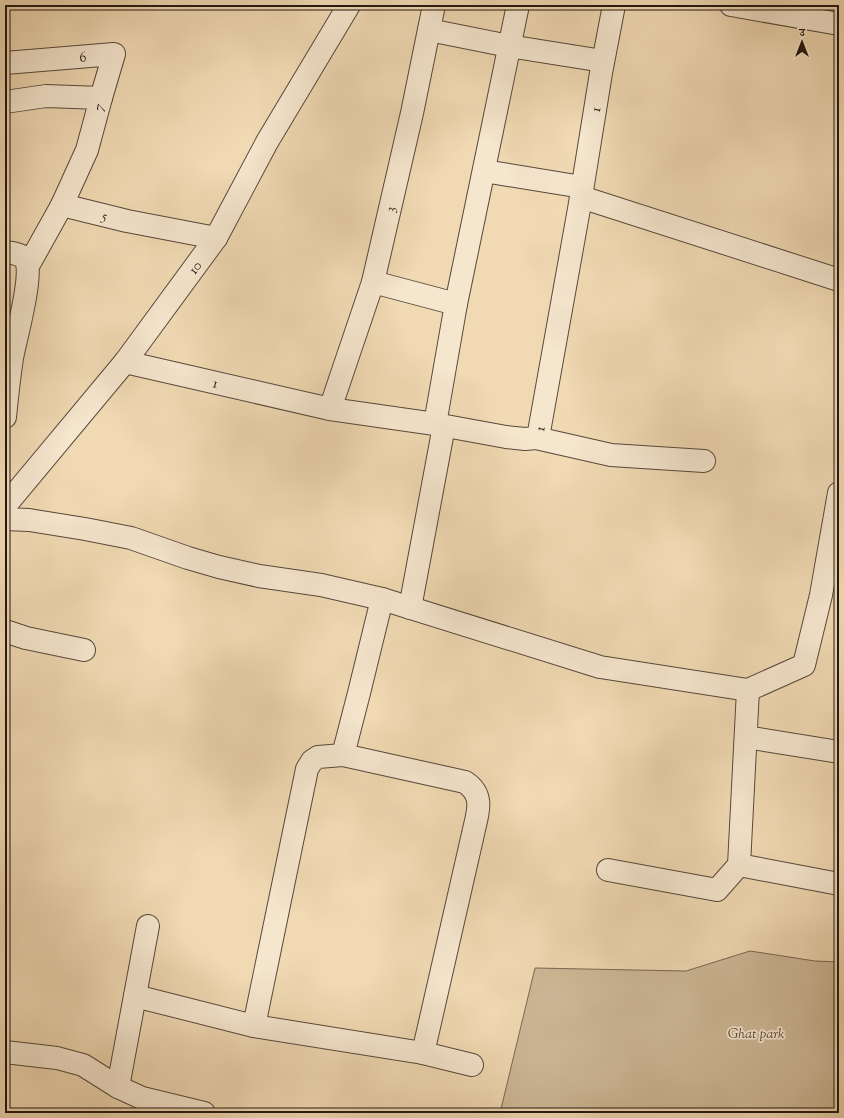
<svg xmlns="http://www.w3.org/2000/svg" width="844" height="1118" font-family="'Sorts Mill Goudy','Noto Serif Devanagari',serif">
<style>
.green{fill:#cdb897;stroke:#786854}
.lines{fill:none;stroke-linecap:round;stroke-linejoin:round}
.minor-casing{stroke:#56483a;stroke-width:24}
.minor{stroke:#f5e6ce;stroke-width:22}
.labels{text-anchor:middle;stroke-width:3.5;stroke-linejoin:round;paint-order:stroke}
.street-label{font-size:14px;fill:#221711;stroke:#f5e6ce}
.park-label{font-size:14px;font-style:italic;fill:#554739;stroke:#f5e6ce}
</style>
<rect width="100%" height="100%" fill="#f0d9b3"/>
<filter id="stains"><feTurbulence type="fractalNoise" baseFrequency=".005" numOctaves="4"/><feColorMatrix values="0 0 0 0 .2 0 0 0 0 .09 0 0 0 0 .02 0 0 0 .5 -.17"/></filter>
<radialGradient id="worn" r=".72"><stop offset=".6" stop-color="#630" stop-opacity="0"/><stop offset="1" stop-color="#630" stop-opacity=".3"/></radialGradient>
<path class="green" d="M750 951 815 961 839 962V1113H500L535 968 686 971Z"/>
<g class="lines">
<defs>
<g id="minor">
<path d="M731 5 839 24"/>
<path d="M429 30 509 46 603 61"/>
<path id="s1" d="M5 63 114 54 101 98"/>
<path d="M5 102 46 96 101 98 87 150 62 205"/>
<path d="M484 171 582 187"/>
<path d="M581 197 839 280"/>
<path d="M5 252C11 253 20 253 25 259 35 270 15 341 12 358 9 378 7 397 5 417"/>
<path id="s2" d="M28 266 62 205 127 221 216 238"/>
<path d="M373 282 456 304"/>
<path id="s3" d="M125 362 330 409 435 424 506 437 525 439 536 438 539 432 579 209 601 73 614 5"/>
<path id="s4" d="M330 409 373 282 412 113 434 5"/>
<path d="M435 424 456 304 518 5"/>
<path d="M536 438 611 455 704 461"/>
<path id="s5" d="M5 506 125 362 216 238 267 142 349 5"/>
<path d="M5 519 29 520 85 529 131 538 188 558 219 567 259 576 321 585 382 599 600 667 748 690 739 865 717 890 608 870"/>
<path d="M410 608 444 426"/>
<path d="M5 631 26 638 84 650"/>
<path d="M748 690 804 665 821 595 839 493"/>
<path d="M746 737 839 752"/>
<path d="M343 755 359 693 382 599"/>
<path d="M739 865 839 884"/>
<path d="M135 996 254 1026 423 1053 472 1065"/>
<path d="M254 1026 307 769 312 761 318 757 343 755 465 782C486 796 477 814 473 834L423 1053"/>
<path d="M5 1052 57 1058 83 1065 118 1087 142 1098 204 1113"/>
<path d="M118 1087 148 926"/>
</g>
</defs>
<use href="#minor" class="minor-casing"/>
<use href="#minor" class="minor"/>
</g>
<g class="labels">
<g class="street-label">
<text dy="5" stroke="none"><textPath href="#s1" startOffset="78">6</textPath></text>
<text transform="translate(98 107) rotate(-78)" y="5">7</text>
<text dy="5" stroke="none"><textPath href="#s3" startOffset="753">1</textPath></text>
<text dy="5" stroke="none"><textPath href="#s4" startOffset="209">3</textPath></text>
<text dy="5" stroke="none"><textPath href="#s2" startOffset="114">5</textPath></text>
<text dy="5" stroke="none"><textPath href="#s5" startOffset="305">10</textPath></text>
<text dy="5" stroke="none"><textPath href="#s3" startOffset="93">1</textPath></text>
<text dy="5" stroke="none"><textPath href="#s3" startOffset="429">1</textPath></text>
</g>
<g class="park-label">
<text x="756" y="1038">Ghat park</text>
</g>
</g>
<rect width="844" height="1118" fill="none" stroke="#f0d9b3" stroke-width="20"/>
<rect x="6" y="6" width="832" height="1106" fill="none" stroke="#221711" stroke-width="2"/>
<rect x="10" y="10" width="824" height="1098" fill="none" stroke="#221711"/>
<g transform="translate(802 42)" stroke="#f5e6ce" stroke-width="3" paint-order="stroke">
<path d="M0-3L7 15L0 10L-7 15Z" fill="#221711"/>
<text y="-6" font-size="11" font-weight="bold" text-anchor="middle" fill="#221711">उ</text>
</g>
<rect width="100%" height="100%" filter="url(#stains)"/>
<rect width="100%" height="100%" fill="url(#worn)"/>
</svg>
